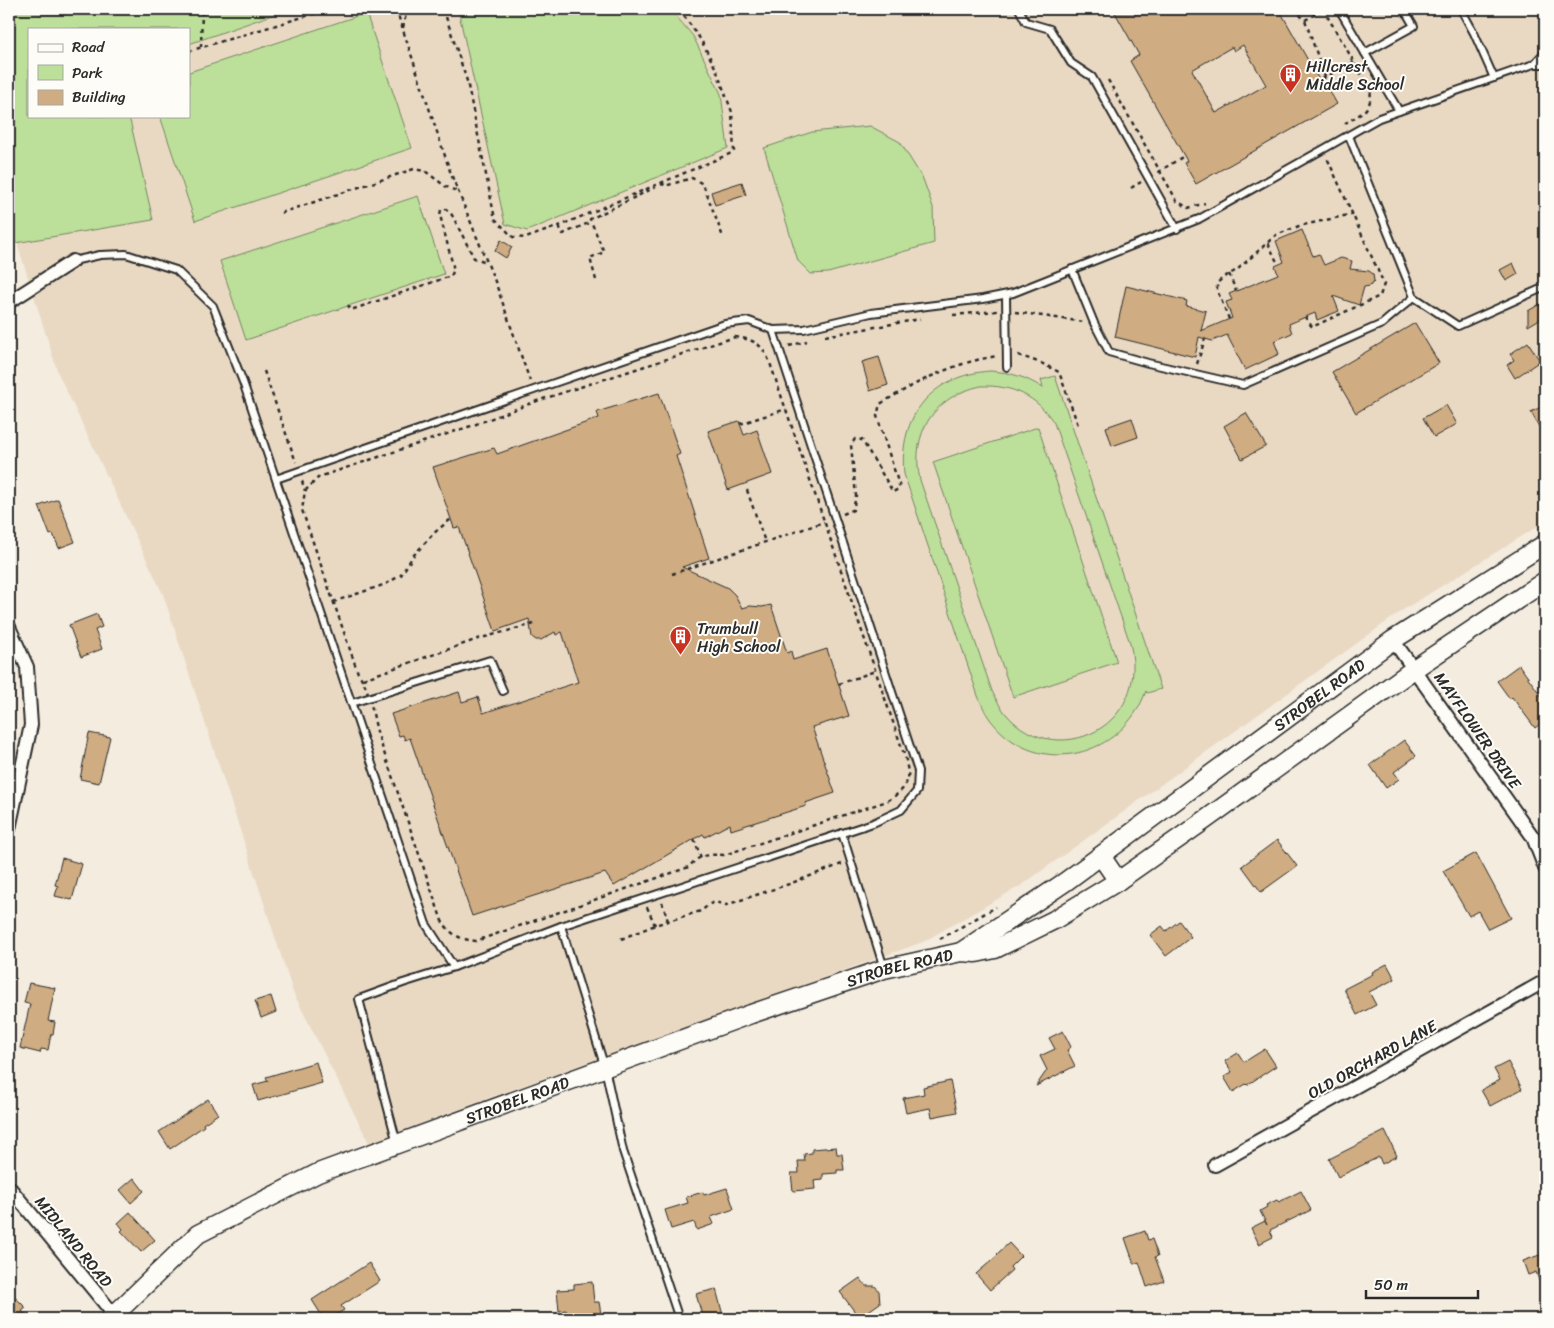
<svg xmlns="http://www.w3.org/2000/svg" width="1554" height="1328" font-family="Sriracha,sans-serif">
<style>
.built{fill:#e9d9c3;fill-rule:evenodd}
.green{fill:#bcdf99;stroke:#748562;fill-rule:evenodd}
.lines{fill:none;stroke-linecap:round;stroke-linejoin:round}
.stream{stroke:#638e9e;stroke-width:4.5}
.building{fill:#cfac81;stroke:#2b2b2b;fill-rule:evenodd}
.lane-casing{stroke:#2b2b2b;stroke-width:10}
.street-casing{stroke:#2b2b2b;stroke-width:16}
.secondary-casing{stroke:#2b2b2b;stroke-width:21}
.path{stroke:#2b2b2b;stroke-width:2.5;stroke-dasharray:4 4;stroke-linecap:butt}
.lane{stroke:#fdfcf7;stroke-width:6}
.street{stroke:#fdfcf7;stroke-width:12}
.secondary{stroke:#fdfcf7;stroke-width:18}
.labels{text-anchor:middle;stroke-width:4;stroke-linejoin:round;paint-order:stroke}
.poi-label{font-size:16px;fill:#2b2b2b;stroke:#fdfcf7;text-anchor:start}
.street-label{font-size:16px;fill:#2b2b2b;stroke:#fdfcf7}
</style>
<rect width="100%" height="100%" fill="#f4ecdf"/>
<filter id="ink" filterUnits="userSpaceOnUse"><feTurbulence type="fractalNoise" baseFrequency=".02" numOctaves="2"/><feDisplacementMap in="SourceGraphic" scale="10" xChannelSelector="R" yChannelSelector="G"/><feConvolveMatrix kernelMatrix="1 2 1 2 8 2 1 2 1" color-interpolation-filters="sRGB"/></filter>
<g filter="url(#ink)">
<path class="built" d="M9 9H1545V522L1403 610 1022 885 923 942 497 1095 369 1143 293 992 163 594 58 373 9 217ZM29 29H189V116H29Z"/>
<g class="green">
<path d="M9 9H289L189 44V29H29V116H129L153 220 9 244Z"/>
<path d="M458 9H670L693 36 721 94 728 148 527 231 505 224Z"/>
<path d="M366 13 412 148 195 221 160 116H189V72Z"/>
<path d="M870 126 900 142 923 179 933 207 934 243 828 273 811 274 798 261 764 148 812 132Z"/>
<path d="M418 196 444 274 246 340 220 261Z"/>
<path d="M990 371C1010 372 1026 377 1043 388L1041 380 1055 376 1161 689 1147 693 1146 691C1123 757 1039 779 993 723 986 715 982 705 978 696L904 474C898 416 932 375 990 371ZM981 386C1012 385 1037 396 1054 423L1130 643C1154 738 1031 780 992 691L920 480C910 433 934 396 981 386Z"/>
<path d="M1038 427 1117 662 1013 697 933 462Z"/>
</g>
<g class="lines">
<path class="stream" d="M9 114 12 136"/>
</g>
<g class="building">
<path d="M1113 9H1279L1322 85 1325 83 1337 104 1196 184 1184 163 1187 161 1130 61 1139 55ZM1243 45 1266 85 1216 113 1192 70 1232 47 1234 51Z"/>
<path d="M742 182 746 195 715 205 711 192Z"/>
<path d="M1302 230 1313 256 1319 254 1324 265 1341 258 1352 261 1350 269 1369 271 1373 274 1374 281 1370 286 1364 287 1359 305 1333 296 1339 311 1317 320 1315 313 1289 324 1292 333 1274 341 1279 354 1245 370 1227 335 1212 341 1199 337 1195 357 1115 337 1126 286 1187 301 1186 306 1206 311 1201 331 1232 318 1226 302 1232 300 1229 294 1278 274 1275 266 1284 262 1276 241Z"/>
<path d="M501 240 512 247 506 258 495 251Z"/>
<path d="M1513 263 1518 274 1506 281 1500 270Z"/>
<path d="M1540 304 1545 312V316L1528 326V311Z"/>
<path d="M1415 323 1439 363 1356 413 1332 372Z"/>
<path d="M1528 342 1540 361 1515 378 1507 365 1514 360 1510 354Z"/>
<path d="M879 357 888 385 870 391 862 362Z"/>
<path d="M659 393 680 454 676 456 709 558 682 567 728 588 735 595 742 608 750 606 762 607 771 605 787 653 791 651 793 660 827 649 849 716 812 727 835 793 805 803 806 806 731 830 730 824 705 837 703 834 614 886 605 873 472 916 410 738 405 740 403 735 399 736 391 714 459 692 462 702 478 697 483 713 578 682 562 632 556 635 555 632 541 640H536L532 637 529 619 495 631 459 527 454 528 433 467 494 448 497 454 599 418 597 412Z"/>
<path d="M1446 405 1457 424 1434 437 1423 418Z"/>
<path d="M1545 405V438L1531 412Z"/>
<path d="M1246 413 1266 446 1242 459 1224 426Z"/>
<path d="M1132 418 1138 437 1112 446 1106 427Z"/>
<path d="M739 421 744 435 757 430 772 474 728 490 708 431Z"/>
<path d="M58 499 75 542 59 548 53 534 50 535 39 506Z"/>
<path d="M97 614 102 627 95 630 102 649 81 657 69 625Z"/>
<path d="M1519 665 1545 701V720L1535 728 1512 697 1510 699 1497 681Z"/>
<path d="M89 733 110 737 99 783 80 779Z"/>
<path d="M1404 740 1416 756 1394 772 1399 779 1386 788 1370 765Z"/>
<path d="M1277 840 1297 866 1261 892 1242 866Z"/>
<path d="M1476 853 1511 918 1488 929 1478 911 1469 916 1443 871Z"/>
<path d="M62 858 82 864 72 900 55 896 58 886 55 885Z"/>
<path d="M1179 921 1191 937 1166 956 1150 935 1162 926 1166 931Z"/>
<path d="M1387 964 1395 979 1369 992 1376 1005 1357 1015 1344 989 1373 974 1372 972Z"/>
<path d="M29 983 55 988 48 1021 55 1022 53 1034H51L48 1050 41 1049 40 1053 20 1048 30 1004 24 1003Z"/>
<path d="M271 996 276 1012 261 1018 255 1001Z"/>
<path d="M1063 1031 1071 1047 1067 1050 1075 1066 1036 1086 1047 1070 1040 1056 1055 1049 1049 1038Z"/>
<path d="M1265 1049 1276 1066 1247 1085 1246 1084 1233 1092 1224 1077 1232 1072 1225 1061 1238 1053 1244 1062Z"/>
<path d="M316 1062 322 1083 258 1101 253 1085 268 1081 266 1077Z"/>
<path d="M1508 1062 1522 1089 1490 1106 1481 1090 1500 1080 1494 1069Z"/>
<path d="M950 1081 957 1112 932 1117 930 1108 906 1113 903 1098 924 1094 923 1087Z"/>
<path d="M208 1099 218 1114 203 1124 204 1126 170 1149 159 1132Z"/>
<path d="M1385 1131 1397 1156 1382 1164 1379 1157 1338 1177 1329 1159Z"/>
<path d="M836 1147 837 1154H842L844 1170H837V1173L823 1174V1180L814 1181 815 1189 793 1191 791 1173H799L798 1161H805L804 1154 812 1153V1149Z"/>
<path d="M134 1178 144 1191 131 1203 120 1190Z"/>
<path d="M727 1188 734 1209 711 1217 714 1224 697 1230 694 1222 671 1229 665 1210 688 1203 686 1197 703 1192 704 1195Z"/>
<path d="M1301 1191 1311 1210 1270 1230 1273 1237 1259 1244 1251 1228 1265 1221 1267 1225 1260 1211 1267 1207 1266 1205 1277 1200 1279 1202Z"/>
<path d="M130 1212 155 1240 141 1252 121 1231 123 1229 118 1223Z"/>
<path d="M1145 1231 1148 1240 1152 1239 1158 1256 1155 1257 1164 1281 1147 1287 1139 1262 1134 1264 1125 1238Z"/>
<path d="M1009 1243 1021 1256 1010 1267 1012 1270 990 1290 976 1274 998 1255 997 1254Z"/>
<path d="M1545 1253V1294H1544L1536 1272 1528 1275 1523 1261Z"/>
<path d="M369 1263 380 1281 341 1306 344 1310 329 1319H324L312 1300Z"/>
<path d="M860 1278 866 1286H875L879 1291 880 1303 860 1317 859 1315 858 1316 840 1292Z"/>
<path d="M592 1282 594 1302H599L601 1314 579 1316V1314L567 1315 566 1310 559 1311 557 1290 574 1289V1284Z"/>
<path d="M716 1289 724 1319H703L696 1294Z"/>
<path d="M9 1296 12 1300 15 1297 26 1308 22 1311 29 1319H9Z"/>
</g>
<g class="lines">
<defs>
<g id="lane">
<path d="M1019 9 1026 22 1050 29 1071 63 1092 77 1177 229"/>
<path d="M1339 9 1399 111"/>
<path d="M1461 9 1474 33 1494 78"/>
<path d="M1365 53 1414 26 1404 9"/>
<path d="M1534 64 1545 52"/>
<path d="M73 261 100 255 126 254 176 270 213 306 243 382 426 924 454 967 561 926 605 1068 623 1151 679 1319"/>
<path d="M1072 269 1094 323 1109 352 1148 363 1243 385 1382 324 1414 297 1349 136"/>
<path d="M1006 295 1007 367"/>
<path d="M1414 297 1458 326 1545 287"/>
<path d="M276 479 725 324 749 321 773 330 804 329 871 313 983 299 1013 293 1199 219 1379 118 1534 64H1545"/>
<path d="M352 703 490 660 503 691"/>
<path d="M842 833 884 968"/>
<path d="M561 926 873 823 901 810 917 791 918 771 773 330"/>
<path d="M397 1143 359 999 403 983 454 967"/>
</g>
<g id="street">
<path d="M9 302 73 261"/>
<path d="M9 627 27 667 31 725 9 829"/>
<path d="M1393 640 1533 837 1545 868"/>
<path d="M1215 1165 1545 981"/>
<path d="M9 1187 115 1316"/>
</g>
<g id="secondary">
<path d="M1101 856 1118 881"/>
<path id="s1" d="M961 952 1065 882 1393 640 1545 544"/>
<path id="s2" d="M110 1319 198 1234 318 1173 751 1014 884 969 961 952 976 953 995 949 1054 920 1118 881 1205 820 1414 669 1545 581"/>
</g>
</defs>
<use href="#lane" class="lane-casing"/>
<use href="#street" class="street-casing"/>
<use href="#secondary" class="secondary-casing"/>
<g class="path">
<path d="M396 9 451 174 496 284 530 381"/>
<path d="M446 9V17L467 81 495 219 513 237 526 238 559 226 734 152 732 112 716 69 701 40 679 9"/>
<path d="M1294 9 1305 20 1325 77"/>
<path d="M1323 9 1370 89C1374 111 1358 115 1342 125"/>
<path d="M1305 20 1323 10"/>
<path d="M403 28 407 9"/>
<path d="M201 47 202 9"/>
<path d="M189 51 330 9"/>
<path d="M1322 79 1354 62"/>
<path d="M1108 80 1177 201 1188 208 1205 203"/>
<path d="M1158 172 1184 156"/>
<path d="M661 185 663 184 665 186 692 178 703 184 723 237"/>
<path d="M1131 188 1141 182"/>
<path d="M281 213 414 169 425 171 445 186 458 192"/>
<path d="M559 226 563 234 591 222"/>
<path d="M1268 243 1278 264"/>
<path d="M1229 274 1236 291"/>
<path d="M596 280 590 258 604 252 590 219 656 187"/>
<path d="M348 305 351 310 451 276 454 270 440 215 441 210 446 209 452 215 474 258 487 262"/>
<path d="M1015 312 1084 322"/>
<path d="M953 315 997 311"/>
<path d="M1305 317 1312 327 1380 296 1384 284 1328 160 1330 159"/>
<path d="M1229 319 1217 290V283L1224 277 1237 270 1276 235 1299 226 1353 214"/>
<path d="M825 336 920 319"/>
<path d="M735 337C756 340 762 344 770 363L906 760C906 765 909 772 908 777 906 789 896 796 887 801L724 855C709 854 698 855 689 867L476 941C458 939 452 935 442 921L378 735C372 715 371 690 358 673L302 510 305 491 319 477 471 426 537 401Z"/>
<path d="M789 346 807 341"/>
<path d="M1018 355 1041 363 1059 372 1078 425"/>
<path d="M1197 364 1205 339"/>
<path d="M264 371 296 462"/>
<path d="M740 424 786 409"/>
<path d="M302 481 305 491"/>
<path d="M747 490 765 542"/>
<path d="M843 514 853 510 856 496 851 445 855 439 862 440 893 492 900 488 877 416 880 404C917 382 954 362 998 356"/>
<path d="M672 574 824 522"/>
<path d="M333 602 386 584 401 575 413 556 434 533 451 519"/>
<path d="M363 679 481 638 534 624"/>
<path d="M839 684 875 671"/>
<path d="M694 839 701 858"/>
<path d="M662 902 668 921"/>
<path d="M647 907 655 925"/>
<path d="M621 939 655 925 701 911 710 904 715 902 726 905 789 884 842 864"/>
<path d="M940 939 996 907"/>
</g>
<use href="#lane" class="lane"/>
<use href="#street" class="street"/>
<use href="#secondary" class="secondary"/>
</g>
</g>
<defs>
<symbol id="building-pin" viewBox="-11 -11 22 30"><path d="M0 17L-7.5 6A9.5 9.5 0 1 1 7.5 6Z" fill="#c8321e" stroke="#fdfcf7"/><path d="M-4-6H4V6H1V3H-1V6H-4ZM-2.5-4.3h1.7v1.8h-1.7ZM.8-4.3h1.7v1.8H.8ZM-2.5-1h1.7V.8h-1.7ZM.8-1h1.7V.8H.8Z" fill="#fff"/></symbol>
</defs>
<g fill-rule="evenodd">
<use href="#building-pin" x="1278" y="62" width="25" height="34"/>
<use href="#building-pin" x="668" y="624" width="25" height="34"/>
</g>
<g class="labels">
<g class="poi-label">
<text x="1306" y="72">Hillcrest<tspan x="1306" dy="18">Middle School</tspan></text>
<text x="697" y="634">Trumbull<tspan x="697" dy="18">High School</tspan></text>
</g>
<g class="street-label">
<text dy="6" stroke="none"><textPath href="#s1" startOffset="441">STROBEL ROAD</textPath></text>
<text transform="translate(1478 730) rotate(55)" y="6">MAYFLOWER DRIVE</text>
<text dy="6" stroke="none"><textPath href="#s2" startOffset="874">STROBEL ROAD</textPath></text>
<text transform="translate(1372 1059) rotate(-29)" y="6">OLD ORCHARD LANE</text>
<text dy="6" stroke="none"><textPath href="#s2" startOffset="469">STROBEL ROAD</textPath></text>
<text transform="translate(74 1241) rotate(51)" y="6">MIDLAND ROAD</text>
</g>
</g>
<rect width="1554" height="1328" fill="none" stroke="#fdfcf7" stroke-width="30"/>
<rect x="15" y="15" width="1524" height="1298" fill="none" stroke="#2b2b2b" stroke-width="2" filter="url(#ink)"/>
<rect x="28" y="28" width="162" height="90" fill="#fdfcf7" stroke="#a9a8a5"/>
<rect x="38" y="44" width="25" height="8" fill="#fdfcf7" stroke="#a9a8a5"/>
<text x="72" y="52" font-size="15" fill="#2b2b2b">Road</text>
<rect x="38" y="65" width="25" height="15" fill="#bcdf99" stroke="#a9a8a5"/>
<text x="72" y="78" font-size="15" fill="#2b2b2b">Park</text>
<rect x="38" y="90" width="25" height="15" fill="#cfac81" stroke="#a9a8a5"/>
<text x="72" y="102" font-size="15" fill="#2b2b2b">Building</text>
<path d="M1366 1290v8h112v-8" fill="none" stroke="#2b2b2b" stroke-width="2.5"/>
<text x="1374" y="1290" font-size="15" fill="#2b2b2b" stroke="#fdfcf7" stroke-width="4" paint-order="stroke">50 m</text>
</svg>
